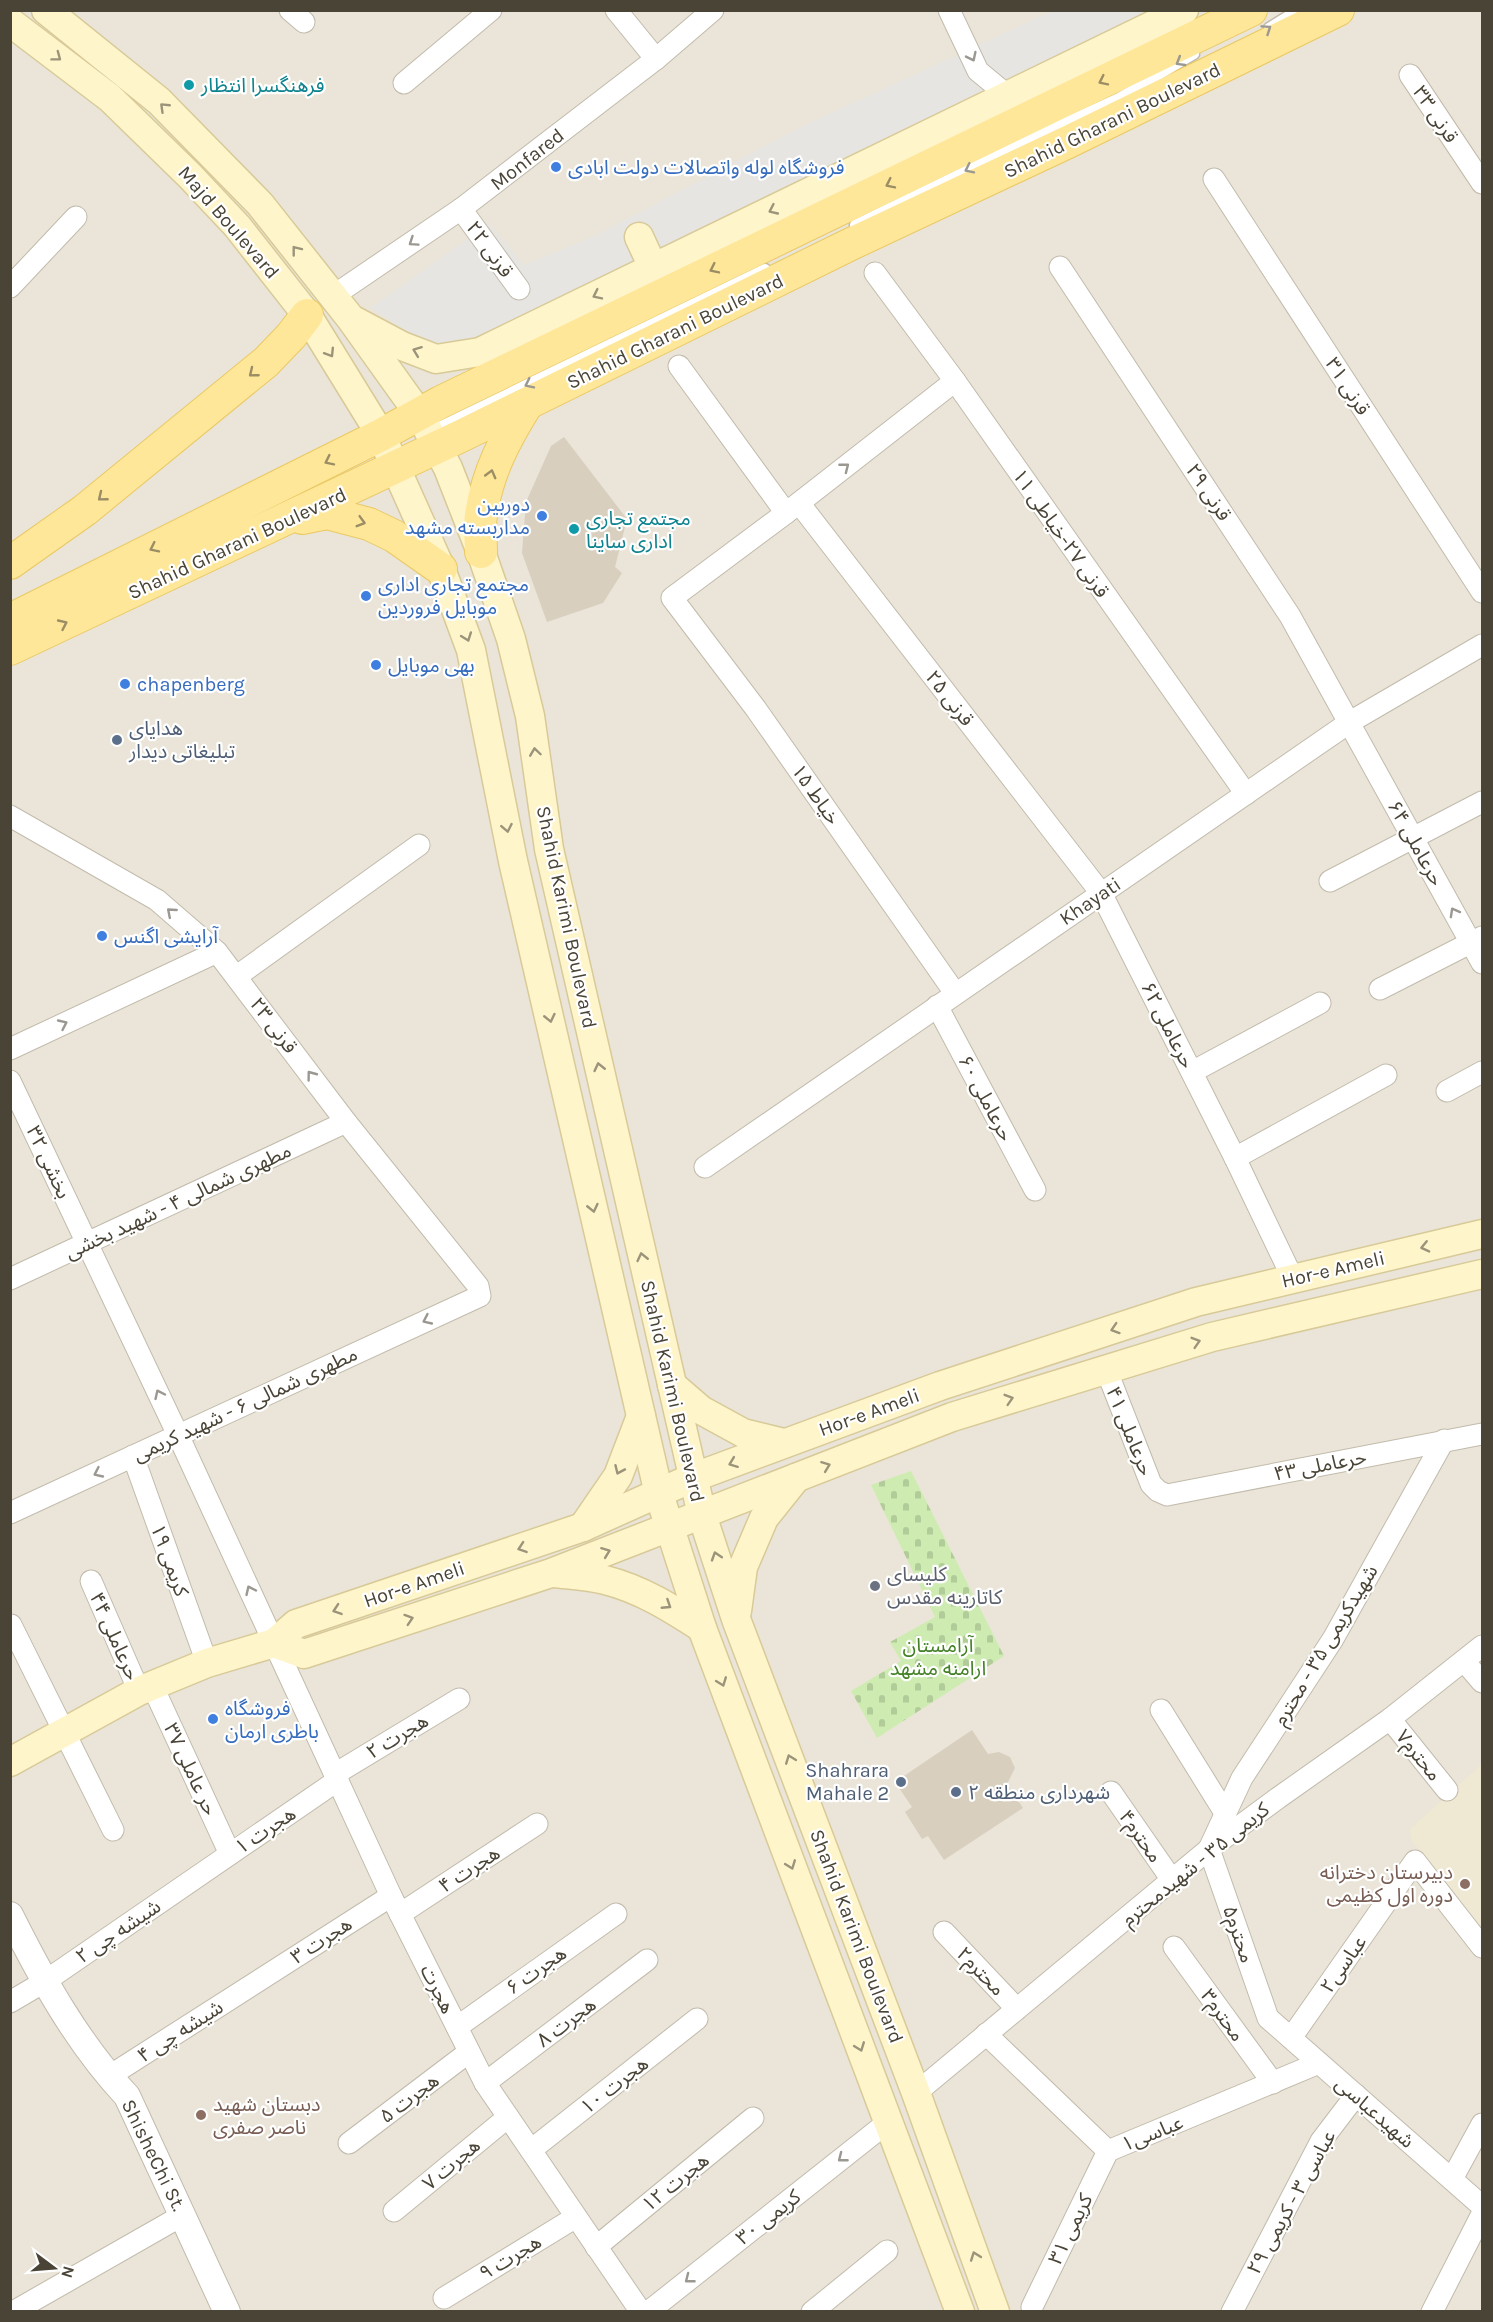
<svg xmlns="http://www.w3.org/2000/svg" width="1493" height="2322" font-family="Karla,'Noto Sans Arabic',sans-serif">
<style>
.residential{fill:#eae5d8}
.education{fill:#efe9d3}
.cemetery{fill:url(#cemetery-stones)}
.parking{fill:#e7e5e1}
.building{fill:#d8cfbf}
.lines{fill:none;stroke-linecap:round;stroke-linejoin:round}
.service-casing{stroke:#c2bbac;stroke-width:13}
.minor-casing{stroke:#c2bbac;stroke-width:23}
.tertiary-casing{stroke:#c2bbac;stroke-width:28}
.secondary-casing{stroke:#d8ca98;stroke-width:31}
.primary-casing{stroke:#eac963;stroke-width:34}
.service{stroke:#fff;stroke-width:10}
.minor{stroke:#fff;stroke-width:21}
.tertiary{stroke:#fff;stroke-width:26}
.secondary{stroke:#fff5cb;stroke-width:28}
.primary{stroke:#ffe79a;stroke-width:32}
.oneway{stroke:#9b9891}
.oneway2{stroke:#9b947a}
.oneway3{stroke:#9b8d64}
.culture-dot{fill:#0f9aa8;stroke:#fff;stroke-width:2}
.shop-dot{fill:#3f7fe0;stroke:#fff;stroke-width:2}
.service-dot{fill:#5c6f8a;stroke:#fff;stroke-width:2}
.worship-dot{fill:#6b7280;stroke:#fff;stroke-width:2}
.education-dot{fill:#8d6e63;stroke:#fff;stroke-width:2}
.labels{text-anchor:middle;stroke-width:4.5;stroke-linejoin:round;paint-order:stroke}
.culture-label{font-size:20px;fill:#0d838f;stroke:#fff;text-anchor:start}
.street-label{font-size:20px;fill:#4a4437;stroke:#fff}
.shop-label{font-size:20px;fill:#366cbe;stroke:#fff;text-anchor:start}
.service-label{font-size:20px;fill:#4e5e75;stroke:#fff;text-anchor:start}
.worship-label{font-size:20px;fill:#5b616d;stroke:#fff;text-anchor:start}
.park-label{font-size:20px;fill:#448026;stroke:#fff}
.education-label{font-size:20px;fill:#785e54;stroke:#fff;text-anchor:end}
</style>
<defs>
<pattern id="cemetery-stones" width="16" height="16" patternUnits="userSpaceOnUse" patternTransform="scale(1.5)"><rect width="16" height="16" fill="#ceecb1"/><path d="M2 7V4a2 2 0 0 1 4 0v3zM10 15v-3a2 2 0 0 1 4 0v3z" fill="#b2cc99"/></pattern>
</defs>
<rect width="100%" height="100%" fill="#f6f3ea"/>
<rect class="residential" x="11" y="11" width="1471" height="2300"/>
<path class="education" d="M1482 1764V1927L1412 1841 1410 1829Z"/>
<path class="cemetery" d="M911 1471 1004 1656 877 1738 851 1691 901 1661 890 1642 935 1617 871 1485Z"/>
<path class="parking" d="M1052 11H1161L495 332 463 344 437 345 408 332 371 308 489 223 524 265 595 236 797 129Z"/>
<g class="building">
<path d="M564 437 627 519 615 567 622 573 603 603 547 622 522 553 526 502 551 446Z"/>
<path d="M972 1730 988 1754 999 1752 1010 1757 1015 1768 1007 1784 1023 1808 944 1860 928 1836 922 1839 905 1812 912 1807 895 1782Z"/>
</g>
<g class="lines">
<defs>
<g id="service">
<path d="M1269 28 1298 10"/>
<path d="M855 225 1062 124 1119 98 1194 54"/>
<path d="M431 431 765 269"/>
</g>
<g id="minor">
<path d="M290 10 304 22"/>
<path d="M616 10 656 59"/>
<path d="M949 10 978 71 1007 95"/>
<path d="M1410 75 1482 183"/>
<path d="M404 83 491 10"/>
<path d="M1214 179 1482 592"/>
<path d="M461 209 519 289"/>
<path d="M1060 267 1290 616 1482 963"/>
<path d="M875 273 955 381 1246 794"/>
<path d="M10 287 76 217"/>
<path d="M333 296 461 209 656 59 713 10"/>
<path d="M679 366 786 513"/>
<path d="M955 381 786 513 672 598 756 709 955 993"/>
<path d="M799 503 1101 893 1235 1158 1293 1279"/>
<path d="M10 816 157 900 217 952 346 1122 478 1286 480 1296 10 1513"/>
<path d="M1330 881 1482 802"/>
<path d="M237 976 419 845"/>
<path d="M1380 989 1482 937"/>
<path d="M937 1006 1035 1190"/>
<path d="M10 1049 217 952"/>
<path d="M1192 1072 1320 1003"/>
<path d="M10 1081 178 1435 391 1896 485 2083 641 2312"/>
<path d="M1447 1091 1482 1072"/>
<path d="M1235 1158 1386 1075"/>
<path d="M705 1167 1350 722 1482 645"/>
<path d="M10 1279 346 1122"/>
<path d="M1106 1369 1151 1484 1158 1491 1167 1495 1482 1434"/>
<path d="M1444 1440 1333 1639 1242 1778 1209 1849 1268 2018 1482 2206"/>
<path d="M133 1456 207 1663"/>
<path d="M91 1581 139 1691"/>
<path d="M11 1625 113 1830"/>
<path d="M1464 1661 1482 1682"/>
<path d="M152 1685 230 1854"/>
<path d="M1161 1710 1225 1813"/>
<path d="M1390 1719 1447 1790"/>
<path d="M335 1774 459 1699"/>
<path d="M1111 1792 1172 1880"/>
<path d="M400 1914 537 1824"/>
<path d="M944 1932 1017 2009"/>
<path d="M1174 1947 1273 2083"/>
<path d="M10 2002 44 1982 338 1780"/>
<path d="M457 2027 616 1914"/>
<path d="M986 2034 1108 2151 1319 2063"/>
<path d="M1291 2038 1415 1861 1482 1947"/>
<path d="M108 2077 391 1896"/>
<path d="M485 2083 647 1960"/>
<path d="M916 2093 1209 1849 1278 1798 1390 1719 1482 1646"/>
<path d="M349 2143 469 2052"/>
<path d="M531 2150 697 2019"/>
<path d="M1452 2179 1482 2124"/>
<path d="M394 2211 508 2117"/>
<path d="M596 2247 753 2118"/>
<path d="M444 2298 576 2217"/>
<path d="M1032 2307 1108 2151"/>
<path d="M13 2312 183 2215"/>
<path d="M648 2312 888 2122"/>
<path d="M812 2312 887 2251"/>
<path d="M1232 2312 1321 2141 1356 2095"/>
<path d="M1432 2312 1482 2214"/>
</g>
<path id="tertiary" d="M10 1915C42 1979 78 2044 127 2096L227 2312"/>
<g id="secondary">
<path d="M46 10 159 101 260 204 351 319 404 393 420 415 448 468 481 552 511 639 530 716 549 849 702 1515 736 1619 916 2093 995 2312"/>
<path d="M10 22 110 98 190 176 237 226 307 315 381 435 441 569 471 650 513 861 659 1494 702 1628 960 2312"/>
<path d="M639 237 653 267"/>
<path d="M355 321 402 346 436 359 480 352 1184 10"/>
<path d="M672 1385 701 1410 743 1433 784 1443"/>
<path d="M583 1527 618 1476 641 1416"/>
<path d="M554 1573C571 1575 589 1576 605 1580 641 1589 671 1608 702 1628"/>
<path d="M737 1611 743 1567 764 1518 796 1478"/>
<path d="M274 1643 304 1654 551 1573 952 1417 1212 1337 1482 1274"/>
<path d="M10 1762 139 1691 207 1663 274 1643 296 1624 583 1527 692 1478 940 1386 1196 1302 1482 1234"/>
</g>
<g id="primary">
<path d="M302 518 327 513 369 524 394 536 441 569"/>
<path d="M481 552C481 540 479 527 481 515 487 473 505 439 527 404"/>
<path d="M10 563 85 510 266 362 291 336 307 315"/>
<path d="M10 620 381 435 441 402 1251 10"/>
<path d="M10 649 461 436 853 243 1070 141 1338 10"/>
</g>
</defs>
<use href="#service" class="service-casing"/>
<use href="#minor" class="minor-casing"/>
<use href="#tertiary" class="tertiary-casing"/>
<use href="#secondary" class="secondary-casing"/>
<use href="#primary" class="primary-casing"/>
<use href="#service" class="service"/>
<use href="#minor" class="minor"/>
<use href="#tertiary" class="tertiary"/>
<use href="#secondary" class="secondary"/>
<use href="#primary" class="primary"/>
</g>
<defs><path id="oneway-chevron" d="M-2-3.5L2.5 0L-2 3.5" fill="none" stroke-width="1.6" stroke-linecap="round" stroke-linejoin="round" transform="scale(1.5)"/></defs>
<g class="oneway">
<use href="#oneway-chevron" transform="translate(1267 29) rotate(-34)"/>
<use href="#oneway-chevron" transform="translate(972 57) rotate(64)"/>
<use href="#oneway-chevron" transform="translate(1180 62) rotate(149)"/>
<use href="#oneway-chevron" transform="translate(969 169) rotate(154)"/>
<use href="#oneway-chevron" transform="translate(413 242) rotate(146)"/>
<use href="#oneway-chevron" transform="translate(529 384) rotate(154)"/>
<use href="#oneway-chevron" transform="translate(845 467) rotate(-38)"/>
<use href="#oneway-chevron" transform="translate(171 912) rotate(-139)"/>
<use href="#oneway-chevron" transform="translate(1454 912) rotate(-119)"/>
<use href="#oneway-chevron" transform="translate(63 1024) rotate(-25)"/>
<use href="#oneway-chevron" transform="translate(311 1075) rotate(-127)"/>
<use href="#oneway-chevron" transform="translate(427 1320) rotate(155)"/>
<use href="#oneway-chevron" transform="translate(159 1394) rotate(-115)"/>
<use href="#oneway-chevron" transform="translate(98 1473) rotate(155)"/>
<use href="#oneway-chevron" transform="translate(250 1590) rotate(-115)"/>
<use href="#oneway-chevron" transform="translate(842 2158) rotate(142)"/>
<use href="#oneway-chevron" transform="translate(689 2279) rotate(142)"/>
</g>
<g class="oneway2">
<use href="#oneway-chevron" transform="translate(57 57) rotate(37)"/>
<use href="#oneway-chevron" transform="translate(164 107) rotate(-136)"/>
<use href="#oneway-chevron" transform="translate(773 210) rotate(155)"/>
<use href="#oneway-chevron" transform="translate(296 250) rotate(-128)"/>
<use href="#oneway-chevron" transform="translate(597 295) rotate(154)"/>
<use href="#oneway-chevron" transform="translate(417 351) rotate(-159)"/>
<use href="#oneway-chevron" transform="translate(330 353) rotate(58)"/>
<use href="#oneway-chevron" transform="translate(467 637) rotate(70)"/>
<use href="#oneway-chevron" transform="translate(535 752) rotate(-98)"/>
<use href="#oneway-chevron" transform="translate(507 828) rotate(79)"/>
<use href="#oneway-chevron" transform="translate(550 1018) rotate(77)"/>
<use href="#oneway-chevron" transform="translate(599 1067) rotate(-103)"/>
<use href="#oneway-chevron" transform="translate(593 1208) rotate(77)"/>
<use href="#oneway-chevron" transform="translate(1425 1247) rotate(167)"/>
<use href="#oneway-chevron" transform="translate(642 1257) rotate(-103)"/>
<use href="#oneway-chevron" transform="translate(1115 1329) rotate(162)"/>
<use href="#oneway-chevron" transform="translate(1196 1342) rotate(-17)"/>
<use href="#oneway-chevron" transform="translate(1009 1399) rotate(-17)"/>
<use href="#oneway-chevron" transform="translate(733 1463) rotate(159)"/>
<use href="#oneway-chevron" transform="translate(826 1466) rotate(-21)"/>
<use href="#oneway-chevron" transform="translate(619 1470) rotate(114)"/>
<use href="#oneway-chevron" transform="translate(522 1548) rotate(161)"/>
<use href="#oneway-chevron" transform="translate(606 1552) rotate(-21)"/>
<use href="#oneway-chevron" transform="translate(716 1556) rotate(-108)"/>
<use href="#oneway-chevron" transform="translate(667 1605) rotate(33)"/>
<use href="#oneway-chevron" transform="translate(337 1610) rotate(161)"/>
<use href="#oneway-chevron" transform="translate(409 1619) rotate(-18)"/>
<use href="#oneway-chevron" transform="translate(722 1682) rotate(69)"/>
<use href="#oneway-chevron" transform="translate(790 1759) rotate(-111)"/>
<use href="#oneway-chevron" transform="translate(791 1865) rotate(69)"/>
<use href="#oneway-chevron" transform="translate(860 2047) rotate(69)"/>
<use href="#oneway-chevron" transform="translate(975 2256) rotate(-110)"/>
</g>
<g class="oneway3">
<use href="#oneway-chevron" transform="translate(1103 81) rotate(154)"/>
<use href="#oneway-chevron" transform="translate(890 184) rotate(154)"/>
<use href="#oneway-chevron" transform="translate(714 269) rotate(154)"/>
<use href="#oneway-chevron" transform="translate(253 373) rotate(141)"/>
<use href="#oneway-chevron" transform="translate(329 461) rotate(154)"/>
<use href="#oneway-chevron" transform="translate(491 474) rotate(-75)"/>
<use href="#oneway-chevron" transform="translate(102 497) rotate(141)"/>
<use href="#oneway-chevron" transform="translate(361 522) rotate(16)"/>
<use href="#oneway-chevron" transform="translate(154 548) rotate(154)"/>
<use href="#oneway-chevron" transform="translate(63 624) rotate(-25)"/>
</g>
<g class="culture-dot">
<circle cx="189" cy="85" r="6"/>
<circle cx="574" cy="529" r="6"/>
</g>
<g class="shop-dot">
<circle cx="556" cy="167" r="6"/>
<circle cx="542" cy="516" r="6"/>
<circle cx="366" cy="596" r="6"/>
<circle cx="376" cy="665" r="6"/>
<circle cx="125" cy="684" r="6"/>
<circle cx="102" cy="936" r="6"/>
<circle cx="213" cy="1719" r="6"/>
</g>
<g class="service-dot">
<circle cx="117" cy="740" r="6"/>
<circle cx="901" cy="1782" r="6"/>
<circle cx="956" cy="1792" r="6"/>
</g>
<circle class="worship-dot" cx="875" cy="1586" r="6"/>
<g class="education-dot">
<circle cx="1465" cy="1884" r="6"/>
<circle cx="201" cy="2115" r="6"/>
</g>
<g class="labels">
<g class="culture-label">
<text x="201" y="92">فرهنگسرا انتظار</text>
<text x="586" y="525">مجتمع تجاری<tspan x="586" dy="23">اداری ساینا</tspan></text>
</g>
<g class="street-label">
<text transform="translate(1436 114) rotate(56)" y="7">قرنی ۳۳</text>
<text transform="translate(1112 120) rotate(-26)" y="7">Shahid Gharani Boulevard</text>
<text transform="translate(527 159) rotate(-38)" y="7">Monfared</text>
<text transform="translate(229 222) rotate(49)" y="7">Majd Boulevard</text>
<text transform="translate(490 249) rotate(54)" y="7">قرنی ۲۲</text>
<text transform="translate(675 331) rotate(-26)" y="7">Shahid Gharani Boulevard</text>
<text transform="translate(1348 386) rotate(57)" y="7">قرنی ۳۱</text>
<text transform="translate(1209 492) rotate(56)" y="7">قرنی ۲۹</text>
<text transform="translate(1061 533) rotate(55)" y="7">قرنی ۲۷-خیاطی ۱۱</text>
<text transform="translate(237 543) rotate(-25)" y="7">Shahid Gharani Boulevard</text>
<text transform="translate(950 698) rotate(52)" y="7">قرنی ۲۵</text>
<text transform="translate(816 794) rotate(55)" y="7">خیاط ۱۵</text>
<text transform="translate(1416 843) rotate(61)" y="7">حرعاملی ۶۴</text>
<text transform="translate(1090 901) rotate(-34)" y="7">Khayati</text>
<text transform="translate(567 917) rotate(78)" y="7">Shahid Karimi Boulevard</text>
<text transform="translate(274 1025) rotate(53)" y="7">قرنی ۲۳</text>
<text transform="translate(1168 1025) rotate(63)" y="7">حرعاملی ۶۲</text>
<text transform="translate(986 1098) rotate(62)" y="7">حرعاملی ۶۰</text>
<text transform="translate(49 1162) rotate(65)" y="7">بخشی ۳۲</text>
<text transform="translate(178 1201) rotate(-25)" y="7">مطهری شمالی ۴ - شهید بخشی</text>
<text transform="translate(1333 1269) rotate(-13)" y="7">Hor-e Ameli</text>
<text transform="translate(673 1391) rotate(77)" y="7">Shahid Karimi Boulevard</text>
<text transform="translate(245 1404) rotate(-25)" y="7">مطهری شمالی ۶ - شهید کریمی</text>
<text transform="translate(869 1412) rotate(-20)" y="7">Hor-e Ameli</text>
<text transform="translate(1130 1431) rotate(68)" y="7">حرعاملی ۴۱</text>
<text transform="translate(1320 1465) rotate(-11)" y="7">حرعاملی ۴۳</text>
<text transform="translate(170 1560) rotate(70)" y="7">کریمی ۱۹</text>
<text transform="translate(414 1584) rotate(-19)" y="7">Hor-e Ameli</text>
<text transform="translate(115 1636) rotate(66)" y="7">حرعاملی ۴۴</text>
<text transform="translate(1325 1645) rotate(-59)" y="7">شهیدکریمی ۳۵ - محترم</text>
<text transform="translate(397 1736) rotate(-31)" y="7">هجرت ۲</text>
<text transform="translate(1419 1755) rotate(51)" y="7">محترم۷</text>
<text transform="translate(191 1769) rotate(65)" y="7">حر عاملی ۳۷</text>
<text transform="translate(265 1830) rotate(-34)" y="7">هجرت ۱</text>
<text transform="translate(1141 1836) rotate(55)" y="7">محترم۴</text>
<text transform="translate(1195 1864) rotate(-39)" y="7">کریمی ۳۵ - شهیدمحترم</text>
<text transform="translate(469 1869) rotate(-33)" y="7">هجرت ۴</text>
<text transform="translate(118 1931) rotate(-34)" y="7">شیشه چی ۲</text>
<text transform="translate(1239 1934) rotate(71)" y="7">محترم۵</text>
<text transform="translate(857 1936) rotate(69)" y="7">Shahid Karimi Boulevard</text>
<text transform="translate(321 1940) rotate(-33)" y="7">هجرت ۳</text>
<text transform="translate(1343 1964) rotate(-55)" y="7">عباسی۲</text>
<text transform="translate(536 1970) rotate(-35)" y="7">هجرت ۶</text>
<text transform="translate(981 1971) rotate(46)" y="7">محترم۲</text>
<text transform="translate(438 1989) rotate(63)" y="7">هجرت</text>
<text transform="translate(1223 2015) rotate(54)" y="7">محترم۳</text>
<text transform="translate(566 2022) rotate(-37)" y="7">هجرت ۸</text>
<text transform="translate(180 2031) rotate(-33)" y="7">شیشه چی ۴</text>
<text transform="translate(614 2085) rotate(-38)" y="7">هجرت ۱۰</text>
<text transform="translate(409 2098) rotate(-37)" y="7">هجرت ۵</text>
<text transform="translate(1375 2112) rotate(41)" y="7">شهیدعباسی</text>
<text transform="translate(1152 2133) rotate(-22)" y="7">عباسی۱</text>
<text transform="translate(154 2155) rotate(64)" y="7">ShisheChi St.</text>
<text transform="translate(451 2164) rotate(-40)" y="7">هجرت ۷</text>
<text transform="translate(675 2182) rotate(-39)" y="7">هجرت ۱۲</text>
<text transform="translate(1291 2202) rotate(-61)" y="7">عباسی ۳ - کریمی ۲۹</text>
<text transform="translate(768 2217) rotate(-38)" y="7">کریمی ۳۰</text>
<text transform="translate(1070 2229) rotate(-64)" y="7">کریمی ۳۱</text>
<text transform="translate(510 2257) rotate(-31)" y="7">هجرت ۹</text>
</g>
<g class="shop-label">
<text x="568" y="174">فروشگاه لوله واتصالات دولت ابادی</text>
<text x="530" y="511" text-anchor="end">دوربین<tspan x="530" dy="23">مداربسته مشهد</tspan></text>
<text x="378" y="591">مجتمع تجاری اداری<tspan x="378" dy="23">موبایل فروردین</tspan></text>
<text x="388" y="672">بهی موبایل</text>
<text x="137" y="691">chapenberg</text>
<text x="114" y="943">آرایشی اگنس</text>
<text x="225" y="1715">فروشگاه<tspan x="225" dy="23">باطری ارمان</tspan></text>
</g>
<g class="service-label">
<text x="129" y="735">هدایای<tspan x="129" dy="23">تبلیغاتی دیدار</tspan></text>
<text x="889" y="1777" text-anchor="end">Shahrara<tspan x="889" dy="23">Mahale 2</tspan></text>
<text x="968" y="1799">شهرداری منطقه ۲</text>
</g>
<g class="worship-label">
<text x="887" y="1581">کلیسای<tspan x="887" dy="23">کاتارینه مقدس</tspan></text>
</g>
<g class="park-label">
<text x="938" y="1652">آرامستان<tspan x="938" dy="23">ارامنه مشهد</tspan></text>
</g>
<g class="education-label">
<text x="1453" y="1879">دبیرستان دخترانه<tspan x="1453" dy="23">دوره اول کظیمی</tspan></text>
<text x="213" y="2111" text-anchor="start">دبستان شهید<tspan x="213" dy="23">ناصر صفری</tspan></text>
</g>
</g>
<rect width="1493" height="2322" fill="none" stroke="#4a4437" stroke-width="24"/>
<g transform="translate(54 2268) rotate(106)" stroke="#ffffff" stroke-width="4.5" paint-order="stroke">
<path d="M0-4.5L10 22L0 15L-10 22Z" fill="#4a4437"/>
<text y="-9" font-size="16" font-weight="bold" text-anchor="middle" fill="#4a4437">N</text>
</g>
</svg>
